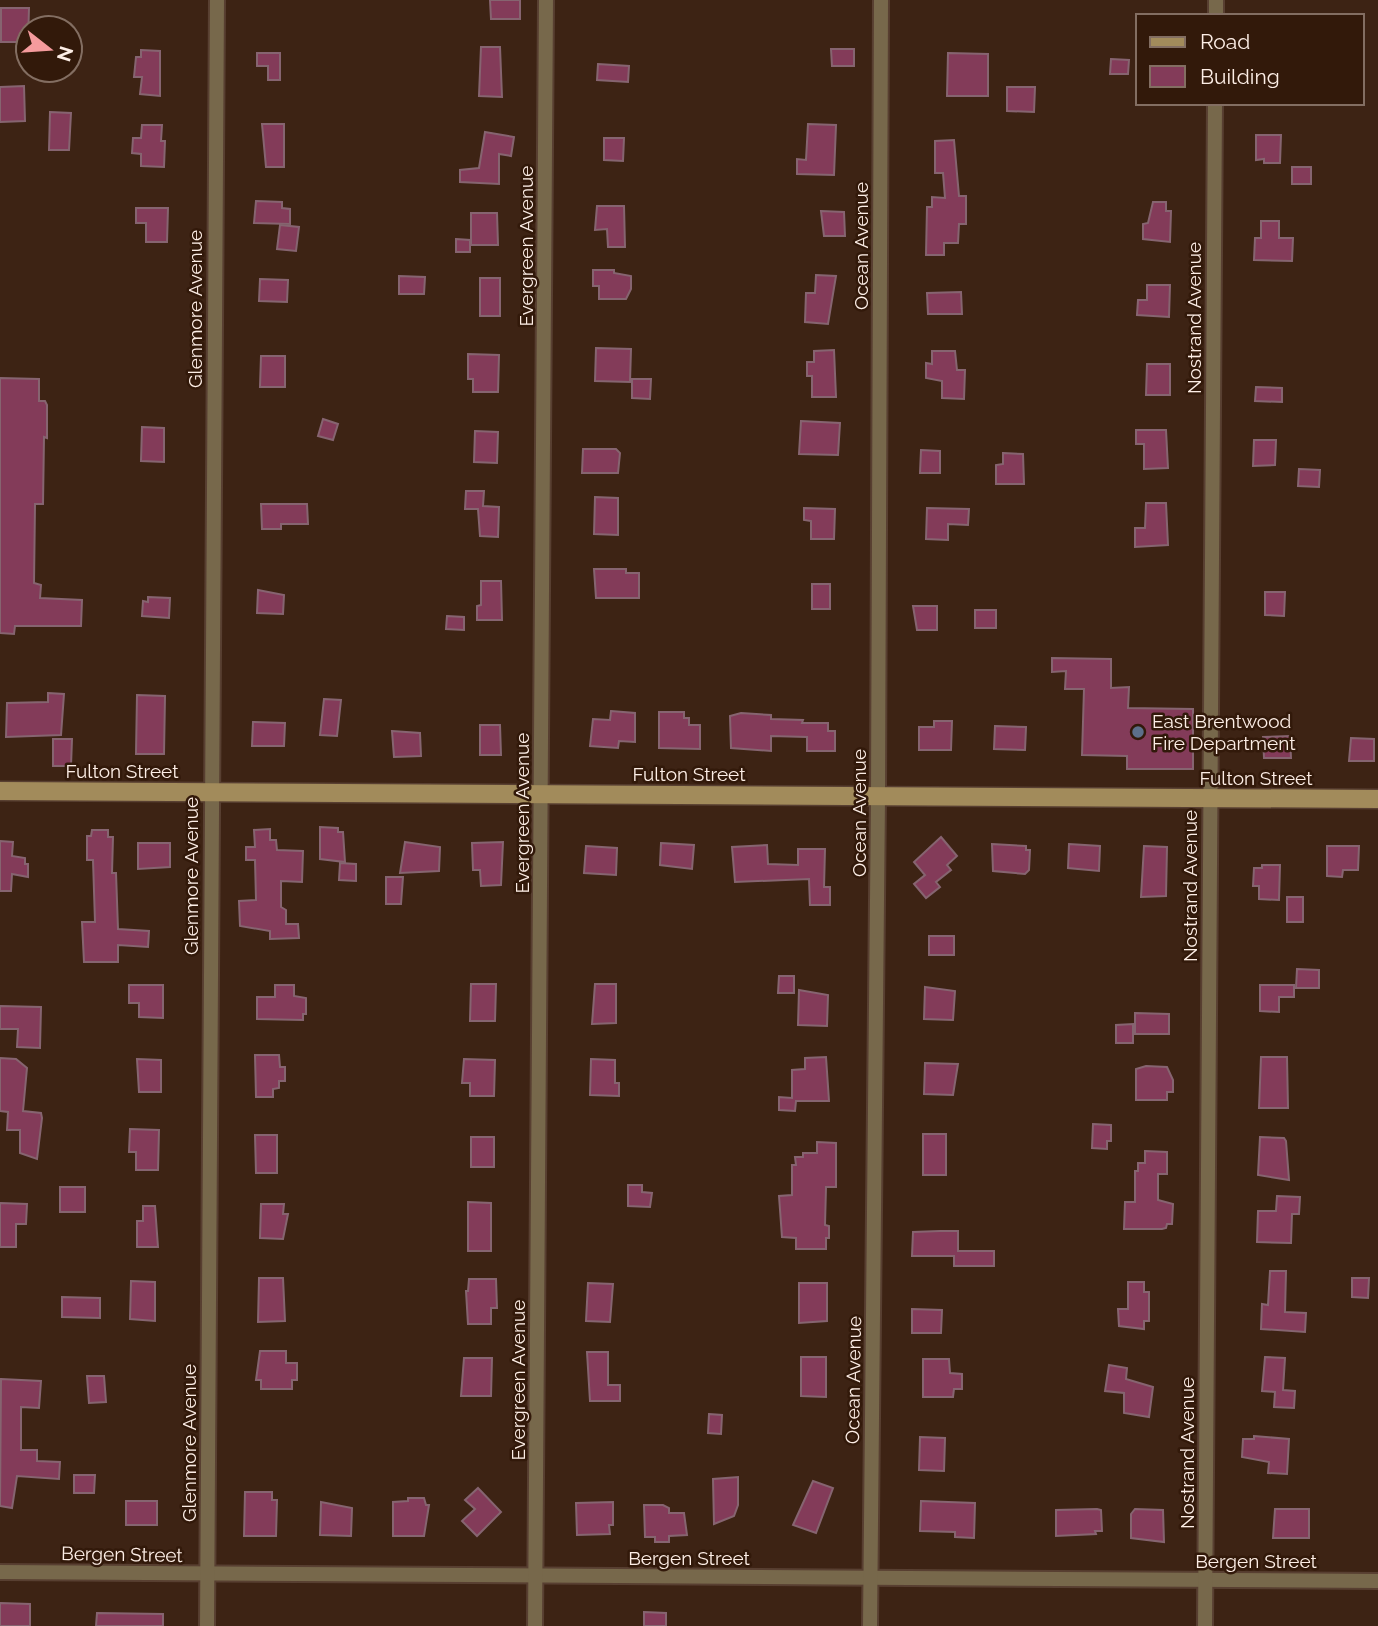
<svg xmlns="http://www.w3.org/2000/svg" width="1378" height="1626" font-family="Raleway,sans-serif">
<style>
.building{fill:#833b59;stroke:#866470;stroke-width:2}
.lines{fill:none;stroke-linecap:round;stroke-linejoin:round}
.street-casing{stroke:#583f31;stroke-width:18}
.secondary-casing{stroke:#583f31;stroke-width:21}
.street{stroke:#77684b;stroke-width:14}
.secondary{stroke:#a28b5b;stroke-width:18}
.service-dot{fill:#5c6f8a;stroke:#32190a;stroke-width:2.5}
.labels{text-anchor:middle;stroke-width:5;stroke-linejoin:round;paint-order:stroke}
.street-label{font-size:19px;fill:#fdeee6;stroke:#32190a}
.poi-label{font-size:19px;fill:#fdeee6;stroke:#32190a;text-anchor:start}
</style>
<rect width="100%" height="100%" fill="#3d2314"/>
<g class="building">
<path d="M490 0H520V19H491Z"/>
<path d="M1 8H29L28 42H1Z"/>
<path d="M481 47H500L502 97 479 96Z"/>
<path d="M831 49H854V66H832Z"/>
<path d="M141 50 160 51V96L140 94 142 77H134L136 57H141Z"/>
<path d="M257 53H280V80H268V66H257Z"/>
<path d="M948 53 988 54V96H947Z"/>
<path d="M1111 59 1129 60 1128 74H1110Z"/>
<path d="M598 64 629 66 628 82 597 80Z"/>
<path d="M24 86 25 121 0 122V87Z"/>
<path d="M1007 87H1035L1034 112 1007 111Z"/>
<path d="M50 112 71 113 69 150H49Z"/>
<path d="M262 124H284V167H266Z"/>
<path d="M808 124 836 125 834 175 797 174V159L806 160Z"/>
<path d="M142 125H162L161 141H165L164 167 141 166V154L132 153 133 138H141Z"/>
<path d="M485 132 514 137 511 156 499 154V184L460 182V170L479 168Z"/>
<path d="M1256 135H1281L1280 163H1264V159L1256 160Z"/>
<path d="M604 138H624L623 161 604 160Z"/>
<path d="M954 140 959 196H966V224H959L958 243H944V255H926L927 207H932V197L945 198 943 173H935V141Z"/>
<rect x="1292" y="167" width="19" height="17"/>
<path d="M256 201 282 202V208L290 209V224L254 223Z"/>
<path d="M1153 202H1166V211H1171L1170 242 1143 239V224L1148 223Z"/>
<path d="M597 206H624L625 247H608L607 229 595 230Z"/>
<path d="M136 208H168L167 242H146V223H136Z"/>
<path d="M821 211 844 212 845 236H824Z"/>
<path d="M471 213H497L498 245H471Z"/>
<path d="M1261 221H1279V238H1293L1292 261 1254 260 1255 238H1261Z"/>
<path d="M280 225 299 227 296 251 277 249Z"/>
<path d="M456 239 470 240V252H456Z"/>
<path d="M593 270H614V273L631 276V289L626 299H599V286H593Z"/>
<path d="M816 275 836 276 828 324 805 322 806 293H815Z"/>
<path d="M399 276 425 277 424 294H399Z"/>
<rect x="480" y="278" width="20" height="38"/>
<path d="M260 279 288 280 287 302 259 301Z"/>
<path d="M1147 285H1170L1169 317 1137 315 1138 300H1147Z"/>
<path d="M961 292 962 314H928L927 293Z"/>
<path d="M596 348 631 349 630 382 595 381Z"/>
<path d="M834 350 836 397H812V376H807V362H814V351Z"/>
<path d="M932 351H955L957 370H965L964 399 942 398V381L926 378V363L932 364Z"/>
<path d="M468 354 499 355 498 392H473V379H468Z"/>
<path d="M261 356H285V387H260Z"/>
<path d="M1147 364H1170V395H1146Z"/>
<path d="M0 378 39 379V401H45L47 405V438L44 437 43 504H35L34 583 41 585 40 598 82 600 81 626H15L14 634 0 633Z"/>
<path d="M632 379H651L650 399 632 398Z"/>
<path d="M1256 387 1282 388V402L1255 401Z"/>
<path d="M323 419 338 424 333 440 318 436Z"/>
<path d="M801 421 840 423 838 455 799 454Z"/>
<path d="M142 427 164 428V462L141 461Z"/>
<path d="M1136 430H1166L1168 468 1144 469V444H1136Z"/>
<path d="M475 431 498 432 497 463 474 462Z"/>
<path d="M1254 440H1276L1275 465 1253 466Z"/>
<path d="M583 449H616L620 453 618 473H582Z"/>
<path d="M921 450 940 451V473H920Z"/>
<path d="M1003 453 1023 454 1024 484H996V465L1003 464Z"/>
<path d="M1299 469 1320 470 1319 487 1298 486Z"/>
<path d="M466 491H484L483 506 499 507 498 537 480 536 478 509H465Z"/>
<path d="M595 497 618 498V535L594 534Z"/>
<path d="M1146 503H1166L1168 545 1135 547V528H1145Z"/>
<path d="M261 504H307L308 524H281V529H262Z"/>
<path d="M804 508 835 509 834 539H811V521L804 520Z"/>
<path d="M927 508 969 509 968 525 948 524V540L926 539Z"/>
<path d="M594 569H626V573H639V598H596Z"/>
<path d="M481 581H501L502 620H477V606L481 605Z"/>
<rect x="812" y="584" width="18" height="25"/>
<path d="M258 590 284 595 283 614 257 613Z"/>
<path d="M1265 592H1285L1284 616 1265 615Z"/>
<path d="M148 597 170 598 169 618 142 616 143 601 148 602Z"/>
<path d="M913 606H937V630H917Z"/>
<rect x="975" y="610" width="21" height="18"/>
<path d="M447 616 464 617V630L446 629Z"/>
<path d="M1052 658 1111 659V688L1129 687 1128 708 1193 709V769H1127V756L1082 755 1084 689H1065L1066 671 1052 672Z"/>
<path d="M48 693 64 694 61 735 6 737 7 703 48 702Z"/>
<path d="M137 695 165 696 164 754H136Z"/>
<path d="M324 699 341 700 337 736 320 735Z"/>
<path d="M611 711 635 713V742L619 741 618 748 590 746 593 719 610 720Z"/>
<path d="M659 712H684V718H689V725H700V749L659 748Z"/>
<path d="M741 713 771 715V719L803 720 802 723H828V731H835V751H807V737L771 736V751L731 748 730 716Z"/>
<path d="M934 721H952L951 750H919V727H934Z"/>
<path d="M253 722 285 723 284 746H252Z"/>
<path d="M480 725H500L501 755H480Z"/>
<path d="M995 726 1026 727 1025 750 994 749Z"/>
<path d="M392 731 420 733 421 756 394 757Z"/>
<path d="M1290 736 1291 758H1264L1263 737Z"/>
<path d="M1351 738 1374 739V761H1349Z"/>
<path d="M53 739H72L71 766H53Z"/>
<path d="M320 827 338 828V832H343L345 862 320 859Z"/>
<path d="M270 829V840H276L277 850 303 851 302 882 281 881V907L286 910V924H298L299 938 270 939V931L240 926 239 901 256 900 255 860H246V847H255L254 830Z"/>
<path d="M92 830H108V837H113L112 873H116L118 929 149 931 148 947 118 945V962H84L82 922H95L93 860H87V836H91Z"/>
<path d="M941 837 957 856 947 865 951 870 936 882 940 887 926 898 914 884 925 875 914 862Z"/>
<path d="M0 841 13 842 12 856 25 858V864H28V877L12 874 11 891H0Z"/>
<path d="M405 842 440 847 439 871 400 873Z"/>
<path d="M503 842 501 885 481 886 480 870H473L472 843Z"/>
<path d="M138 843H170V867L138 869Z"/>
<path d="M661 843 694 845 692 869 660 865Z"/>
<path d="M992 844 1026 846V850H1030L1029 870 1025 874 993 871Z"/>
<path d="M1069 844 1100 846 1099 871 1068 868Z"/>
<path d="M767 845 768 864 798 865V849H825L824 887H830V905H810L809 879 735 882 732 847Z"/>
<path d="M586 846 617 848 616 875 584 873Z"/>
<path d="M1144 846 1167 847 1166 896 1141 897Z"/>
<path d="M1327 846H1359L1358 870H1343L1342 877 1327 876Z"/>
<path d="M340 863 356 864V881L339 880Z"/>
<path d="M1262 865H1280L1279 900 1259 899V886H1253L1254 868H1262Z"/>
<path d="M386 877H403L401 904H386Z"/>
<rect x="1287" y="897" width="16" height="25"/>
<rect x="929" y="936" width="25" height="19"/>
<path d="M1297 969 1319 970V988H1296Z"/>
<path d="M779 976H794V993H778Z"/>
<path d="M471 984H496L495 1021H470Z"/>
<path d="M595 984H616V1023L592 1024Z"/>
<path d="M129 985H163V1018L139 1017V1003H129Z"/>
<path d="M275 985H294V996L306 998V1014H303V1020L257 1019V997H275Z"/>
<path d="M1260 985H1294V997H1279V1012L1260 1011Z"/>
<path d="M925 987 955 991 953 1020 924 1019Z"/>
<path d="M799 990 828 995 827 1026 798 1025Z"/>
<path d="M0 1006 41 1007 40 1048 17 1047 18 1029H0Z"/>
<path d="M1135 1013 1169 1014V1034H1135Z"/>
<path d="M1133 1024V1043H1116V1025Z"/>
<path d="M255 1055H279L280 1067H285V1081H279V1088L273 1089V1097H256Z"/>
<path d="M826 1057 829 1101H796L795 1111 779 1110V1097L792 1098V1070L805 1069V1058Z"/>
<path d="M1261 1057H1287L1288 1108H1259Z"/>
<path d="M0 1058 16 1059 27 1068 23 1111 41 1113 42 1118 37 1159 20 1153V1130H7L8 1112 0 1111Z"/>
<path d="M137 1059 161 1060V1092H139Z"/>
<path d="M464 1059 495 1060 494 1096H470V1083H462Z"/>
<path d="M591 1059 615 1060V1083H619V1096L590 1095Z"/>
<path d="M925 1063 958 1064 953 1095 924 1094Z"/>
<path d="M1146 1066 1167 1067 1173 1080V1092H1167V1100H1136V1069Z"/>
<path d="M1093 1124 1111 1125V1141H1107V1149L1092 1148Z"/>
<path d="M130 1129 159 1130 158 1170H136V1152H129Z"/>
<rect x="923" y="1134" width="23" height="41"/>
<path d="M255 1135H277V1173H256Z"/>
<rect x="471" y="1137" width="23" height="30"/>
<path d="M1260 1137 1284 1138 1286 1141 1289 1180 1258 1175Z"/>
<path d="M817 1142 836 1143V1187H826L825 1225 829 1226V1238H826V1249H796V1238L782 1237 779 1196 792 1195V1165H796L795 1157H803V1153H817Z"/>
<path d="M1145 1151 1167 1152V1174H1158V1200L1173 1204 1172 1224H1167L1166 1228 1162 1229H1124L1125 1202H1135V1171H1138V1163H1145Z"/>
<path d="M628 1185H642V1192L652 1193 650 1207 628 1206Z"/>
<rect x="60" y="1187" width="25" height="25"/>
<path d="M1277 1196 1300 1197 1299 1214H1292L1291 1243 1257 1242 1258 1211H1276Z"/>
<path d="M468 1202 491 1203V1251H468Z"/>
<path d="M0 1203 27 1204 26 1224H16V1247H0Z"/>
<path d="M261 1204H284L283 1214H288L283 1239 260 1238Z"/>
<path d="M143 1206H155L158 1247H137V1221H143Z"/>
<path d="M940 1231H958V1251H994V1266H954V1256H912L913 1232Z"/>
<path d="M1270 1271H1286L1285 1312 1306 1313 1305 1332 1261 1329 1262 1304 1268 1305Z"/>
<path d="M259 1278H283L285 1321 258 1322Z"/>
<path d="M1352 1278H1369L1368 1298 1352 1297Z"/>
<path d="M469 1279H496L497 1308H491V1324H468L466 1291H468Z"/>
<path d="M131 1281 155 1282V1321L130 1319Z"/>
<path d="M1128 1282H1144V1292H1149V1321H1144V1329L1119 1326 1118 1309H1128Z"/>
<path d="M588 1283 613 1284 610 1322 586 1321Z"/>
<path d="M799 1283H827V1321L799 1323Z"/>
<path d="M62 1297 100 1298V1318L62 1317Z"/>
<path d="M912 1309 942 1310 941 1333H912Z"/>
<path d="M260 1351H286V1363H297V1380H292V1389H261V1380H256Z"/>
<path d="M587 1352H608V1385H620V1401H590Z"/>
<path d="M801 1357H826V1397L801 1396Z"/>
<path d="M1265 1357 1285 1358 1283 1390 1295 1391 1294 1408 1274 1407 1275 1392 1262 1391Z"/>
<path d="M464 1358H492L491 1396H461Z"/>
<path d="M923 1359H949L950 1373 962 1374V1389H954L953 1397H923Z"/>
<path d="M1109 1365 1127 1368 1126 1379 1153 1387 1149 1417 1124 1413V1393L1105 1391Z"/>
<path d="M87 1376H104L106 1402 89 1403Z"/>
<path d="M1 1379 41 1381 39 1408 21 1407V1450H37V1461L60 1462 59 1479 17 1476 12 1508 0 1506Z"/>
<path d="M709 1414 722 1415 721 1434 708 1433Z"/>
<path d="M1254 1436 1289 1439 1287 1474 1268 1473 1269 1462 1242 1457 1243 1439H1254Z"/>
<path d="M920 1437 945 1438 944 1471 919 1470Z"/>
<path d="M74 1475H95L94 1493H74Z"/>
<path d="M738 1477V1505L734 1516 714 1524 713 1479Z"/>
<path d="M813 1481 833 1488 816 1533 793 1525Z"/>
<path d="M478 1488 501 1512 477 1536 462 1521 475 1509 465 1500Z"/>
<path d="M245 1492H272V1500H277L276 1536H244Z"/>
<path d="M408 1498H424L426 1505H429L424 1536H393V1502L408 1501Z"/>
<rect x="126" y="1501" width="31" height="24"/>
<path d="M921 1501 975 1503 974 1538 955 1537V1532L920 1531Z"/>
<path d="M321 1502 352 1508 351 1536 320 1535Z"/>
<path d="M613 1502V1525H609L610 1534 577 1535 576 1503Z"/>
<path d="M644 1505H663L669 1508V1513H684L687 1535 669 1536V1542H655V1537H645Z"/>
<path d="M1097 1509 1101 1510 1102 1531H1095L1096 1534 1056 1536V1510Z"/>
<path d="M1135 1509 1163 1510 1164 1542 1131 1538V1514Z"/>
<path d="M1275 1509H1309V1538H1273Z"/>
<path d="M0 1603 30 1604V1626H0Z"/>
<path d="M644 1612 666 1613V1626H644Z"/>
<path d="M97 1613 163 1614V1626H96Z"/>
</g>
<g class="lines">
<defs>
<g id="street">
<path d="M1216 16V0"/>
<path d="M0 1572 1378 1581"/>
<path d="M207 1626 217 0"/>
<path d="M535 1626 546 0"/>
<path d="M870 1626 878 796 881 0"/>
<path d="M1205 1626 1215 103"/>
</g>
<path id="secondary" d="M0 791 1378 799"/>
</defs>
<use href="#street" class="street-casing"/>
<use href="#secondary" class="secondary-casing"/>
<use href="#street" class="street"/>
<use href="#secondary" class="secondary"/>
</g>
<circle class="service-dot" cx="1138" cy="732" r="7"/>
<g class="labels">
<g class="street-label">
<text transform="translate(526 246) rotate(-90)" y="7">Evergreen Avenue</text>
<text transform="translate(861 246) rotate(-90)" y="7">Ocean Avenue</text>
<text transform="translate(195 309) rotate(-90)" y="7">Glenmore Avenue</text>
<text transform="translate(1194 318) rotate(-90)" y="7">Nostrand Avenue</text>
<text x="122" y="778">Fulton Street</text>
<text x="689" y="781">Fulton Street</text>
<text x="1256" y="785">Fulton Street</text>
<text transform="translate(522 813) rotate(-90)" y="7">Evergreen Avenue</text>
<text transform="translate(859 813) rotate(-90)" y="7">Ocean Avenue</text>
<text transform="translate(191 876) rotate(-90)" y="7">Glenmore Avenue</text>
<text transform="translate(1190 886) rotate(-90)" y="7">Nostrand Avenue</text>
<text transform="translate(518 1380) rotate(-90)" y="7">Evergreen Avenue</text>
<text transform="translate(853 1380) rotate(-89)" y="7">Ocean Avenue</text>
<text transform="translate(189 1443) rotate(-90)" y="7">Glenmore Avenue</text>
<text transform="translate(1187 1453) rotate(-90)" y="7">Nostrand Avenue</text>
<text transform="translate(122 1554) rotate(1)" y="7">Bergen Street</text>
<text x="689" y="1565">Bergen Street</text>
<text x="1256" y="1568">Bergen Street</text>
</g>
<g class="poi-label">
<text x="1152" y="728">East Brentwood<tspan x="1152" dy="22">Fire Department</tspan></text>
</g>
</g>
<rect x="1136" y="14" width="228" height="91" fill="#32190a" stroke="#836e62" stroke-width="2"/>
<rect x="1150" y="37" width="35" height="10" fill="#a28b5b" stroke="#836e62" stroke-width="2"/>
<text x="1200" y="49" font-size="21" fill="#fdeee6">Road</text>
<rect x="1150" y="66" width="35" height="21" fill="#833b59" stroke="#836e62" stroke-width="2"/>
<text x="1200" y="84" font-size="21" fill="#fdeee6">Building</text>
<g transform="translate(49 49) rotate(107)"><circle r="33" fill="#32190a" stroke="#836e62" stroke-width="2"/>
<path d="M0-5L12 26L0 18L-12 26Z" fill="#f59b9d"/>
<text y="-10" font-size="19" font-weight="bold" text-anchor="middle" fill="#fdeee6">N</text>
</g>
</svg>
